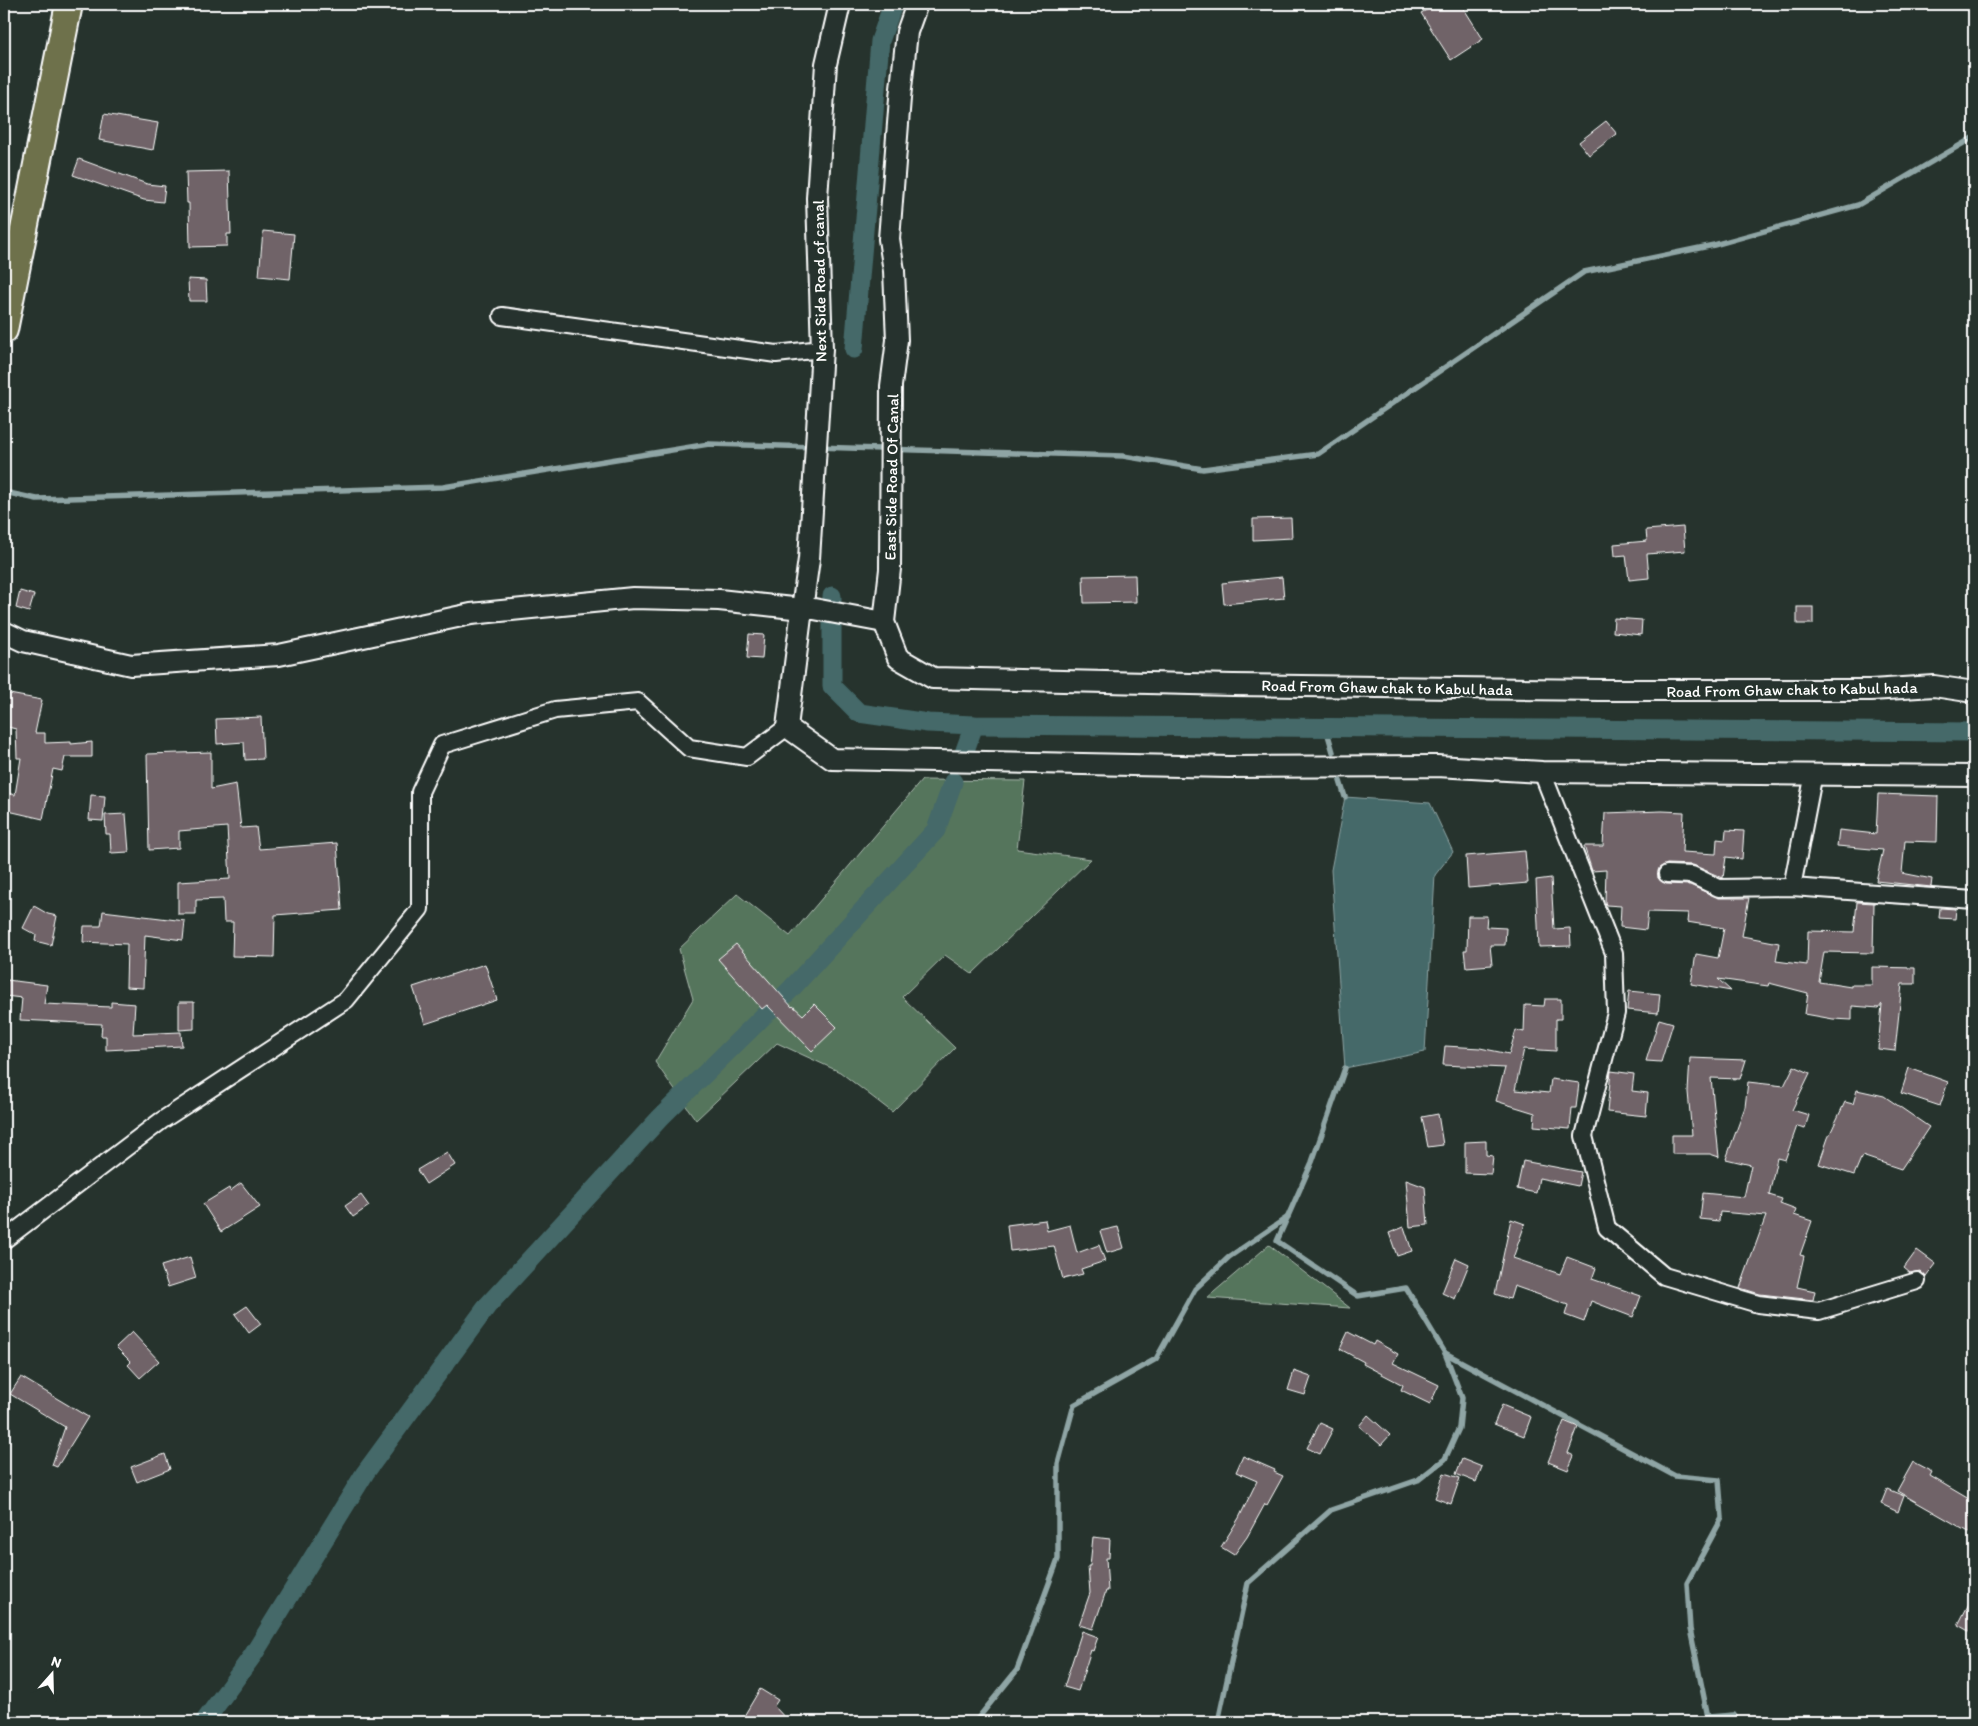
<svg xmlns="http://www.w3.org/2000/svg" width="1978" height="1726" font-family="Itim,sans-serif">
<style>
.green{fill:#55745c;stroke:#aabaae}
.water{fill:#446969;stroke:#8fa5a5}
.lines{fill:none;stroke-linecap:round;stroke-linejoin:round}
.stream{stroke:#8fa5a5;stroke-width:5.5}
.canal{stroke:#446969;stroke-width:19}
.building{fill:#6f6467;stroke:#fff}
.minor-casing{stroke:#fff;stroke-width:20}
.tertiary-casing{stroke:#fff;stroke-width:24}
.trunk-casing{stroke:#fff;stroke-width:30}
.minor{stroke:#26332d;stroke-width:16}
.tertiary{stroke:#26332d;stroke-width:20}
.trunk{stroke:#6e714b;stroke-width:26}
.labels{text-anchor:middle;stroke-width:5;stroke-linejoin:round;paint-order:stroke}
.street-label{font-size:16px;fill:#fff;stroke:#26332d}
</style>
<rect width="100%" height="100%" fill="#26332d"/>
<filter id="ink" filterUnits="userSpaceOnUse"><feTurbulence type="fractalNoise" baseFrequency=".02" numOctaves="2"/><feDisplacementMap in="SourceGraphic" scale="10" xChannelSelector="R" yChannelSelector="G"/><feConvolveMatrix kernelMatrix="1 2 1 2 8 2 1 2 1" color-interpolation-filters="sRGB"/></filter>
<g filter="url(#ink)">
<g class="green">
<path d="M922 780 1025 781 1017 849 1091 859 972 974 945 955 902 997 955 1048 892 1112 840 1072 777 1043 696 1120 655 1062 693 999 679 949 737 894 790 936Z"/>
<path d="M1269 1245 1350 1308 1207 1298Z"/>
</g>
<path class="water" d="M1345 797 1430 803 1453 852 1435 875 1425 1052 1345 1068 1331 870Z"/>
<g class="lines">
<g class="stream">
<path d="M4 492 37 499 443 487 709 444 1123 456 1203 469 1318 454 1584 272 1714 245 1858 205 1974 137"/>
<path d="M1326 728 1333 752"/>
<path d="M1340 781 1345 797"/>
<path d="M1345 1068 1312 1162 1277 1241 1358 1296 1406 1288 1445 1353 1675 1476 1719 1480 1722 1518 1687 1583 1690 1629 1708 1717 1734 1715 1738 1722"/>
<path d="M975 1722 1017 1670 1058 1559V1464L1074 1405 1156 1359 1195 1289 1229 1257 1288 1217"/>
<path d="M1218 1722 1248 1583 1331 1510 1418 1480 1445 1459 1459 1428 1462 1398 1445 1353"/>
</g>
<g class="canal">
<path d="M854 349 880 41 893 4"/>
<path d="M832 596V686L859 713 928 723 974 725 1974 732"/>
<path d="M964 753 974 725"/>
<path d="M204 1722 253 1655 365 1473 488 1305 660 1118 791 989 936 830 953 782"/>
</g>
</g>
<g class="building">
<path d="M1437 4H1461L1483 39 1451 60 1421 13Z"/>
<path d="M104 114 158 123 153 150 99 140Z"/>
<path d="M1606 121 1617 134 1589 155 1579 142Z"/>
<path d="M79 159 147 184 165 186 163 202 144 200 73 175Z"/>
<path d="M229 171 231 234H227V246L190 247 189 203H187L186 172Z"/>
<path d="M263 231 294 234 290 279 259 276Z"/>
<path d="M188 279 206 280 207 301H189Z"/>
<path d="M1291 518 1292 538 1253 540V519Z"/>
<path d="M1683 527 1685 551 1647 554 1649 578 1629 580 1626 555 1615 556 1614 544 1647 541 1646 530Z"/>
<path d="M1135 575 1136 602 1084 603 1083 576Z"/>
<path d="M1282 577 1284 598 1224 604 1222 583Z"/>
<path d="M20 591 34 595 29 612 16 608Z"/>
<rect x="1797" y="607" width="16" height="17"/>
<path d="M1614 618 1642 620 1641 635 1613 632Z"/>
<path d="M749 634 764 635 762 659 747 658Z"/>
<path d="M4 693 42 700 35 733H45V743L71 742V744L92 742V757H65L62 771 53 769 43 819 4 810V792L15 795 21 758H17L16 729 4 726Z"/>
<path d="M261 717 263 759 245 760 244 742 217 744 216 719Z"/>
<path d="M211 752V789L236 784 241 828 256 827 259 849 337 843 342 910 275 915 274 957 232 956 233 922H224L223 899 196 900V914H178V882L230 879 227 827 179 831V848L149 850 147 754Z"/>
<path d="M1878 794 1938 796 1937 842 1905 841 1902 873 1932 879 1931 887 1876 881 1883 850 1837 846 1839 830 1876 834Z"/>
<path d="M91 795 105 796 103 821 89 820Z"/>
<path d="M1662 811 1684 812 1682 852 1716 854 1717 839 1725 840 1726 830 1744 831 1742 859 1726 857 1723 878 1693 865 1667 864 1659 868 1658 878 1666 884 1690 885 1719 898H1749L1742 936 1779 943 1776 961 1807 965 1808 931 1854 932 1857 902 1874 903 1873 953 1824 952 1819 982 1851 987V985H1872V967L1915 968V984H1902L1895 1051 1878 1049 1882 1004 1879 1008 1852 1006V1020L1833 1019 1805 1014 1808 993 1769 983 1768 986 1718 979 1731 991 1691 984 1696 954 1718 958 1724 928 1687 922 1688 913 1648 912 1646 930 1620 927 1621 906 1606 905 1605 902 1606 870 1592 871 1584 846H1603L1605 813Z"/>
<path d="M126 814 129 852 111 853 110 834H106L105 815Z"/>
<path d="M1525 851 1528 883 1468 888 1466 856Z"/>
<path d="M1551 878 1554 929 1570 928 1571 946 1539 947 1536 880Z"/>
<path d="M34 906 48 914 57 916 51 945 35 941 36 935 23 928Z"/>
<path d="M1940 908 1956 909 1955 919 1939 918Z"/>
<path d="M103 911 185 921 183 940 145 935 143 988 126 987 127 944 83 942 84 926H101Z"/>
<path d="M1468 916H1487L1486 927 1506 928 1505 945H1490L1492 965 1466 967 1464 950H1467Z"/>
<path d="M736 944 792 1007 793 1006 803 1015 814 1004 837 1027 812 1051 767 1005 762 1009 718 959Z"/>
<path d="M485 964 497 1000 425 1024 413 987Z"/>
<path d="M7 980 47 985 44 1004 111 1007V1002L135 1004 133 1034 181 1032 182 1046 106 1050V1036H101L102 1024 20 1020 22 998 5 996Z"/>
<path d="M1629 991 1660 994 1658 1013 1627 1010Z"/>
<path d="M1545 999H1561V1019H1556V1051L1524 1049 1515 1090 1549 1093 1551 1079 1579 1083 1576 1108H1572L1570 1129 1534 1126 1535 1113 1496 1101 1505 1068 1443 1065 1445 1046 1480 1048 1509 1054 1516 1030 1524 1032 1525 1005 1544 1006Z"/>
<path d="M179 1002H194V1029L179 1030Z"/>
<path d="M1659 1019 1673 1023 1661 1062 1646 1061Z"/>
<path d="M1690 1058 1746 1060 1740 1079 1711 1078 1719 1157 1710 1154H1672V1135H1692L1688 1092Z"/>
<path d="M1794 1066 1810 1073 1792 1110 1809 1115 1805 1128 1797 1126 1785 1160 1777 1158 1769 1195 1782 1199 1780 1204 1796 1210 1794 1215 1812 1221 1800 1255 1804 1256 1797 1287 1815 1291 1813 1300 1760 1294 1740 1288 1766 1216 1720 1212 1719 1221 1700 1219 1703 1193 1744 1197 1751 1165 1726 1159 1745 1107 1748 1082 1784 1086Z"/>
<path d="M1909 1068 1948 1082 1940 1106 1901 1093Z"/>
<path d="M1611 1071 1634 1074 1632 1091 1648 1093 1646 1116 1607 1112Z"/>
<path d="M1857 1090 1884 1096 1929 1127 1901 1169 1862 1156 1854 1175 1819 1164 1828 1138 1845 1102 1853 1104Z"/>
<path d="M1438 1114 1443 1145 1428 1147 1422 1117Z"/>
<path d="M1486 1141V1155L1493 1156 1491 1174 1465 1173V1142Z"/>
<path d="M447 1152 455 1165 426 1184 417 1170Z"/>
<path d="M1523 1161 1581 1172 1578 1186 1539 1178 1536 1193 1517 1189Z"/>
<path d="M1406 1180 1425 1187 1428 1225 1410 1227Z"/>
<path d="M241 1183 260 1207 221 1232 203 1204 229 1188 230 1191Z"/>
<path d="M361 1195 369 1206 353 1217 345 1206Z"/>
<path d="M1511 1219 1525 1224 1513 1258 1560 1274 1567 1257 1596 1268 1592 1279 1641 1296 1633 1317 1591 1301 1584 1322 1565 1315 1568 1305 1514 1286 1510 1299 1495 1294Z"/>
<path d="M1045 1220 1047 1231 1070 1225 1077 1253 1099 1245 1105 1261 1081 1269 1083 1274 1063 1279 1054 1246 1010 1251 1007 1225Z"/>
<path d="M1118 1227 1124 1248 1107 1253 1100 1231Z"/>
<path d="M1404 1227 1412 1251 1397 1256 1389 1233Z"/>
<path d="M1917 1250 1936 1264 1926 1277 1920 1271 1910 1273 1904 1268Z"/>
<path d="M190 1257 196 1278 168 1287 161 1266Z"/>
<path d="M1456 1258 1469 1264 1455 1299 1442 1293Z"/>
<path d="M247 1306 261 1324 249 1333 235 1314Z"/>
<path d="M132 1332 159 1361 140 1378 128 1365 131 1362 116 1347Z"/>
<path d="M1348 1332 1373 1345 1375 1341 1398 1354 1393 1363 1439 1385 1430 1404 1401 1390 1403 1385 1363 1364 1364 1362 1340 1349Z"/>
<path d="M1294 1371 1311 1377 1305 1395 1288 1390Z"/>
<path d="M21 1377 88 1417 57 1467 52 1465 65 1427 10 1394Z"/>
<path d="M1502 1405 1531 1417 1524 1436 1494 1424Z"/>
<path d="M1368 1415 1390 1435 1381 1445 1359 1426Z"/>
<path d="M1564 1421 1578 1427 1568 1453 1574 1456 1568 1470 1548 1462Z"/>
<path d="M1320 1423 1333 1429 1320 1454 1307 1448Z"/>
<path d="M165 1454 170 1469 137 1482 131 1467Z"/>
<path d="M1243 1456 1275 1470 1274 1472 1283 1476 1267 1505 1265 1504 1247 1537 1234 1555 1221 1547 1239 1518 1257 1481 1236 1472Z"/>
<path d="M1462 1459 1482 1467 1476 1482 1456 1474Z"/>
<path d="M1913 1462 1932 1472 1930 1476 1974 1502V1535L1897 1491Z"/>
<path d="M1444 1473 1460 1478 1451 1504 1435 1498Z"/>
<path d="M1887 1489 1904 1496 1898 1512 1881 1504Z"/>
<path d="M1093 1537 1110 1539 1109 1558H1106L1108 1591H1106L1093 1629 1079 1625 1090 1593 1088 1566H1090Z"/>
<path d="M1974 1594V1634L1958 1625Z"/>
<path d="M1082 1631 1098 1637 1093 1651 1091 1650 1078 1691 1064 1687Z"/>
<path d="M760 1689 778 1700 774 1706 789 1722H754L744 1716Z"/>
</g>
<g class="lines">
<defs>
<g id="minor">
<path d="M502 316 776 354 822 349"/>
<path d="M1542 772 1614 953 1616 1013 1584 1136 1607 1228 1664 1276 1758 1304 1819 1311 1917 1281"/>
<path d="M1667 874 1692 875 1719 888 1792 887 1974 900"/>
<path d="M1792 887 1814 773"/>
<path d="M4 1240 161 1121 346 1000 420 909V792L442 745 555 710 638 702 689 748 747 757 787 727"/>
</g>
<g id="tertiary">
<path d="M840 4 826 64 817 198 822 349 809 559 802 609H814L884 622"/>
<path d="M917 4 907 32 900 98 889 239 894 271 897 340 891 386 890 569 884 622 898 658 933 678 1233 685 1600 690H1871L1934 686 1974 692"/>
<path d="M4 632 23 641 131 665 279 655 471 614 633 598 719 600 802 609 787 727 832 759 1229 767 1437 766 1542 772 1974 776"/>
</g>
<path id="trunk" d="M4 330 69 4"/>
</defs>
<use href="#minor" class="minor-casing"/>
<use href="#tertiary" class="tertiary-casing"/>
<use href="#trunk" class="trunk-casing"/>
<use href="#minor" class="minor"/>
<use href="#tertiary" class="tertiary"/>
<use href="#trunk" class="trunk"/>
</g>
</g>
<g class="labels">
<g class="street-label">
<text transform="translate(819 281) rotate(-91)" y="6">Next Side Road of canal</text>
<text transform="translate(891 477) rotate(-89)" y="6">East Side Road Of Canal</text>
<text transform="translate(1387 687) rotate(1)" y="6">Road From Ghaw chak to Kabul hada</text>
<text transform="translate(1792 689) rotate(-1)" y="6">Road From Ghaw chak to Kabul hada</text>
</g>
</g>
<rect width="1978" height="1726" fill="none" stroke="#26332d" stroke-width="20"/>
<rect x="10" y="10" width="1958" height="1706" fill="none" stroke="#fff" stroke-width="2" filter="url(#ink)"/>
<g transform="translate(52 1674) rotate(20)" stroke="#26332d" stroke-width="4" paint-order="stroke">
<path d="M0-4L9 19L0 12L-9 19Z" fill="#ffffff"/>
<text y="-8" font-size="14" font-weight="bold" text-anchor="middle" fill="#ffffff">N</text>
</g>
</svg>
